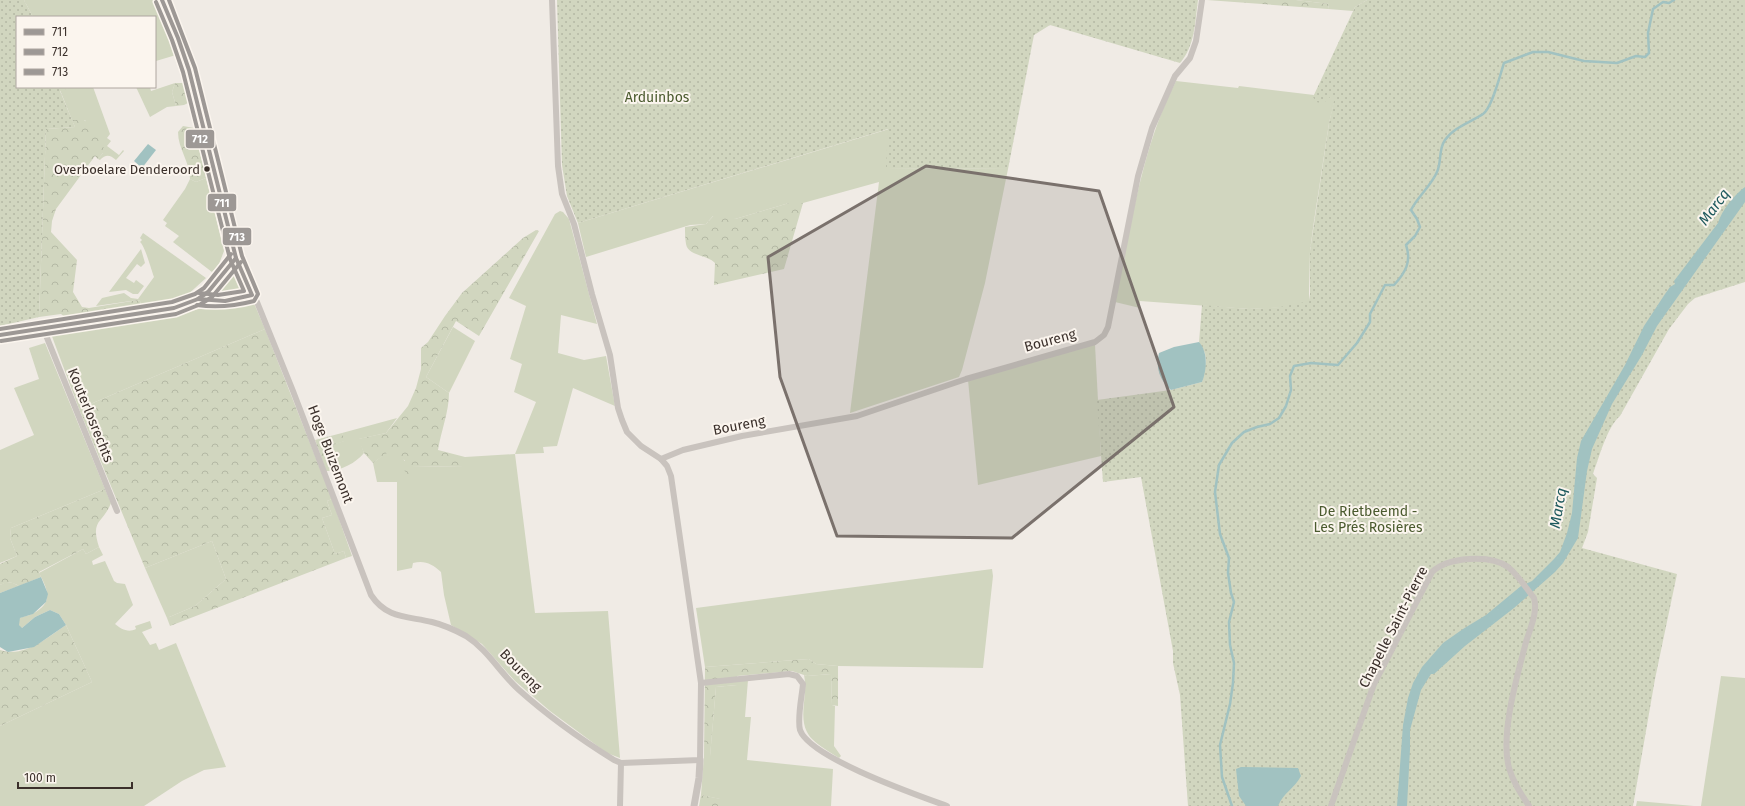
<svg xmlns="http://www.w3.org/2000/svg" width="1745" height="806" font-family="'Fira Sans',sans-serif">
<style>
.grass{fill:#d1d6bf}
.forest{fill:url(#forest-crowns)}
.park{fill:url(#park-dots)}
.water{fill:#a1c2c1}
.lines{fill:none;stroke-linecap:round;stroke-linejoin:round}
.stream{stroke:#a1c2c1;stroke-width:2.5}
.minor{stroke:#c9c3be;stroke-width:6}
.tertiary{stroke:#c9c3be;stroke-width:7}
.bus-1-casing{stroke:#fbf5ee;stroke-width:7}
.bus-2-casing{stroke:#fbf5ee;stroke-width:7}
.bus-3-casing{stroke:#fbf5ee;stroke-width:7}
.bus-1{stroke:#9d9895;stroke-width:4}
.bus-2{stroke:#9d9895;stroke-width:4}
.bus-3{stroke:#9d9895;stroke-width:4}
.marked{fill:#7a716c;fill-opacity:0.2;stroke:#7a716c;stroke-width:3;stroke-linejoin:round}
.bus-dot{fill:#3b302b;stroke:#fbf5ee;stroke-width:1.5}
.labels{text-anchor:middle;stroke-width:4;stroke-linejoin:round;paint-order:stroke}
.bus-label{font-size:13px;fill:#3b302b;stroke:#fbf5ee;text-anchor:end}
.park-label{font-size:14px;fill:#4a5a2e;stroke:#fbf5ee}
.street-label{font-size:14px;fill:#3b302b;stroke:#fbf5ee}
.water-label{font-size:15px;font-style:italic;fill:#1f5a5e;stroke:#fbf5ee}
.line-badge{stroke:#fbf5ee;stroke-width:1.5}
.badge-label{font-size:11px;text-anchor:middle;font-weight:bold;fill:#fff}
</style>
<defs>
<pattern id="forest-crowns" width="20" height="18" patternUnits="userSpaceOnUse"><rect width="20" height="18" fill="#d1d6bf"/><path d="M2 6a3 3 0 1 1 6 0M12 15a3 3 0 1 1 6 0" fill="none" stroke="#b4b8a4"/></pattern>
<pattern id="park-dots" width="8" height="8" patternUnits="userSpaceOnUse"><rect width="8" height="8" fill="#d1d6bf"/><path d="M2 2h.1M6 6h.1" fill="none" stroke="#b4b8a4" stroke-width="1.8" stroke-linecap="round"/></pattern>
</defs>
<rect width="100%" height="100%" fill="#f0ebe5"/>
<g class="grass">
<path d="M24 0H157L166 19 176 55 156 61 155 17H33Z"/>
<path d="M1296 0H1367L1355 7 1353 11 1328 9 1329 4Z"/>
<path d="M1350 39 1329 123 1314 221 1310 251 1309 294 1311 306 1249 309 1140 301V308L1115 302C1131 228 1141 149 1176 81L1238 88 1239 86 1314 95 1313 97Z"/>
<path d="M175 83 172 92 176 106 167 107 150 117 136 87H150L151 91Z"/>
<path d="M72 87H93L110 134 107 138 111 141 107 146 119 155 123 150 124 151 116 160C110 155 106 154 100 160L98 159 103 153 85 120H72L60 90Z"/>
<path d="M889 129 887 168 1008 169 985 283 962 370 959 377 850 413 879 182 803 203H789L735 219 713 216 706 224 690 225 586 257 578 223Z"/>
<path d="M206 178 224 251 219 264 212 272 173 242 179 236 165 226 167 223 163 220 185 189 190 179 196 182Z"/>
<path d="M560 211 563 212 569 219 597 324 561 315 558 353 584 360 606 356 615 406 573 388 557 446 543 447 544 453 515 454 535 613 608 611 620 758 607 753 550 711 515 681 482 644 451 625 444 595 441 572C432 564 425 560 413 563L412 568 397 571V482H377L373 463 391 449 412 467 464 466 465 457 515 454 536 402 514 392 522 364 510 359 526 306 509 298 555 214Z"/>
<path d="M143 233 206 278 184 298 141 305 140 301 138 300 96 306 102 298 124 293 131 298 138 299 154 277C151 269 145 246 140 242L142 240 140 238Z"/>
<path d="M141 249 145 263 141 267 137 264 126 278 134 283 136 280 144 286 138 294H133L126 290 109 292Z"/>
<path d="M230 275C239 274 246 283 244 292L241 294 217 298 215 297V291Z"/>
<path d="M253 301 265 329 79 409 50 331Z"/>
<path d="M453 327 475 341 449 393 426 377Z"/>
<path d="M45 343 105 489 11 528 10 538 17 556 0 563V450L34 435 14 388 39 379 29 348Z"/>
<path d="M1093 344 1095 345 1101 456 978 485 968 380Z"/>
<path d="M397 418 386 433 359 439 364 453C356 463 339 472 326 471L324 465 326 447 344 441 342 433Z"/>
<path d="M332 499 352 556 346 558 344 551 335 554 322 518 332 515 327 501Z"/>
<path d="M212 541 226 579 195 606 167 618 145 568Z"/>
<path d="M99 547 103 555 92 561 93 565 105 561 114 581 117 583 125 584 133 605 115 624C121 629 128 633 136 629L135 626 150 621 152 628 142 632 150 645 156 643 159 650 176 643 226 767 204 770 182 781 144 806H0V726L92 682 66 625 59 614 50 610 35 617 22 628H20L18 622 20 618C24 616 28 616 32 614 54 603 48 590 39 573L83 549 86 554Z"/>
<path d="M992 569 993 576 983 668 838 666 816 664 809 659 705 667 696 608Z"/>
<path d="M6 582 13 583 19 586 0 593V585Z"/>
<path d="M831 674 832 705 835 706 834 746 841 756 839 758C813 741 800 737 804 703 805 693 806 685 804 675L807 676Z"/>
<path d="M1721 676 1745 678V806H1701Z"/>
<path d="M748 680 745 717H751L747 760 833 769 831 806H720V799L701 795 704 756H710L716 687 737 685V681Z"/>
<path d="M1637 801 1694 806H1636Z"/>
</g>
<g class="forest">
<path d="M1207 0H1296L1329 4 1328 9Z"/>
<path d="M175 83H183L188 103 184 105 176 106 172 92Z"/>
<path d="M72 120H84L93 126 104 142 103 153 98 159 95 156 56 209 52 221 51 232 77 260 73 292 82 307 89 308 138 300 140 301 141 305 133 310 67 319 61 314 39 317 46 129 75 127Z"/>
<path d="M183 126 194 128 206 178 196 182 190 179C190 162 178 149 178 132Z"/>
<path d="M789 203H803L784 269 714 285 715 263C708 255 688 256 686 244 685 238 685 233 685 227L706 224 716 213 730 214 735 219Z"/>
<path d="M536 230 539 231 479 336 456 321 426 377 449 393C449 412 441 431 438 450L465 457V466L412 467 410 475 407 474 404 470 405 460 393 459 391 450 373 463 364 453 358 439 386 433 408 406 416 388 421 369V348L428 342 445 316 462 293 523 238Z"/>
<path d="M265 329 332 499 327 501 332 515 322 518 335 554 344 551 346 558 170 626 167 618 195 606 226 579 212 541 145 568 79 409Z"/>
<path d="M342 433 345 441 327 447 331 463 324 465 315 440Z"/>
<path d="M105 489 111 503C103 524 90 519 99 547L86 554 83 549 39 572 41 577 19 586C12 582 8 581 0 585V564L17 556 10 538 11 528Z"/>
<path d="M66 625 92 682 0 726V650C24 658 47 638 66 625Z"/>
<path d="M809 659 816 664 838 666V706L832 705 831 674 807 676 792 671 737 676V685L716 687 710 757 704 756 705 667Z"/>
<path d="M701 795 721 799 720 806H699Z"/>
</g>
<g class="park">
<path d="M0 0H24L33 17H17V87H72L60 91 75 127 46 129 39 317 0 326Z"/>
<path d="M557 0H1198C1195 22 1195 46 1180 63L1050 25 1034 35 1008 169 886 168 888 129 578 223 567 196 562 165Z"/>
<path d="M1367 0H1745V282L1695 298 1688 304 1669 329 1620 416C1607 427 1599 458 1593 474L1597 478 1588 532 1582 548 1677 574 1655 679 1633 806H1188L1180 695 1173 663V651L1141 477 1103 482 1097 400 1171 390 1202 382 1206 361 1205 353 1199 342 1202 305 1249 309 1280 307 1310 301V251L1329 123 1334 101 1331 96C1326 102 1323 104 1316 102L1313 97 1355 7Z"/>
</g>
<g class="water">
<path d="M148 144 156 150 142 168 134 161Z"/>
<path d="M1745 187V202L1657 326 1642 355 1612 404 1592 449 1587 471 1578 538 1563 563 1555 572 1514 608 1465 646 1434 674H1431L1421 690 1410 730V749L1407 806H1397L1403 725 1408 698 1413 683 1422 667 1443 643 1463 629 1486 615 1521 586 1532 581 1554 559 1560 552 1567 533 1572 513 1577 458 1581 441 1625 365 1644 326 1665 294 1670 287 1675 284 1674 281 1718 223C1722 210 1734 195 1745 187Z"/>
<path d="M1199 342C1208 352 1207 369 1202 382L1171 390C1160 381 1155 367 1159 353L1174 347Z"/>
<path d="M41 577 48 594 46 602 33 614 20 618 19 625 22 628 35 617 50 610 59 614 66 625 34 647 8 652 0 647V593Z"/>
<path d="M1241 767 1298 768 1301 776C1294 789 1284 792 1278 806H1246L1239 796 1236 769Z"/>
</g>
<g class="lines">
<path class="stream" d="M1232 806 1222 777 1220 745 1230 704 1233 683 1234 663 1230 645 1229 622 1234 602 1231 593 1228 573 1229 558 1220 534 1215 492 1219 465 1232 443 1244 432 1257 427 1270 424 1279 418 1286 406 1291 390 1290 376 1294 366 1311 363 1338 365 1357 343 1370 322V314L1385 285H1394C1405 273 1412 262 1406 245L1415 236 1420 227 1417 219 1411 210C1418 196 1431 186 1437 172 1442 161 1438 150 1445 140 1454 127 1471 122 1483 114 1492 108 1500 75 1504 63L1533 52H1548L1584 61 1617 63 1636 56 1645 57 1649 53 1648 33 1653 9 1663 2 1669 3 1674 0"/>
<g class="minor">
<path d="M252 295 257 302 293 391 371 595C387 619 407 616 432 622 444 625 455 630 466 636 488 650 500 673 519 690 548 716 582 740 614 760L621 763 700 760 701 683 671 476 667 466 661 459 641 446 627 432 622 420 618 408 610 355 592 294 574 224 562 194 558 166 552 0"/>
<path d="M43 328 117 511"/>
<path d="M661 459 683 450 742 436 857 416 966 379 1095 342 1104 335 1108 327 1138 176 1152 128 1175 76 1190 58 1196 41 1202 0"/>
<path d="M701 683 789 674 797 676 803 684C802 696 797 718 800 730 810 758 917 795 947 806"/>
<path d="M620 806 621 763"/>
<path d="M1331 806 1374 684 1432 572C1448 557 1490 554 1508 567 1518 575 1526 588 1534 598 1538 612 1530 629 1526 642 1517 677 1500 734 1509 768 1513 782 1521 794 1529 806"/>
</g>
<g class="tertiary">
<path d="M162 0 178 38 189 70 236 258 252 295C233 301 217 303 198 299"/>
<path d="M0 335 174 308 198 299 208 292 236 258"/>
<path d="M694 806 699 778 700 760"/>
</g>
<defs>
<g id="bus-1">
<path d="M162 0 178 38 189 70 236 258 252 295 225 301 198 299"/>
<path d="M0 335 174 308 198 299 208 292 236 258"/>
</g>
<g id="bus-2">
<path d="M156 2 172 40 183 72 230 259 244 291 218 295 199 293"/>
<path d="M1 341 176 314 201 304 212 297 241 262"/>
</g>
<g id="bus-3">
<path d="M169 0 195 68 242 256 258 294 254 301C235 306 217 308 197 305"/>
<path d="M0 329 172 302 195 294 204 288 231 254"/>
</g>
</defs>
<use href="#bus-1" class="bus-1-casing"/>
<use href="#bus-2" class="bus-2-casing"/>
<use href="#bus-3" class="bus-3-casing"/>
<use href="#bus-1" class="bus-1"/>
<use href="#bus-2" class="bus-2"/>
<use href="#bus-3" class="bus-3"/>
</g>
<path class="marked" d="M926 166 1099 191 1174 407 1012 538 837 536 780 377 768 257Z"/>
<circle class="bus-dot" cx="207" cy="169" r="3.5"/>
<g class="labels">
<g class="bus-label">
<text x="200" y="174">Overboelare Denderoord</text>
</g>
<g class="park-label">
<text x="657" y="102">Arduinbos</text>
<text x="1368" y="516">De Rietbeemd -<tspan x="1368" dy="16">Les Prés Rosières</tspan></text>
</g>
<g class="street-label">
<text transform="translate(1050 340) rotate(-15)" y="5">Boureng</text>
<text transform="translate(91 415) rotate(68)" y="5">Kouterlosrechts</text>
<text transform="translate(739 425) rotate(-11)" y="5">Boureng</text>
<text transform="translate(331 454) rotate(69)" y="5">Hoge Buizemont</text>
<text transform="translate(1393 627) rotate(-63)" y="5">Chapelle Saint-Pierre</text>
<text transform="translate(521 670) rotate(46)" y="5">Boureng</text>
</g>
<g class="water-label">
<text transform="translate(1714 207) rotate(-53)" y="5">Marcq</text>
<text transform="translate(1558 508) rotate(-80)" y="5">Marcq</text>
</g>
</g>
<g class="line-badge">
<rect x="185" y="129" width="30" height="20" rx="4" fill="#9d9895"/>
<rect x="207" y="193" width="30" height="19" rx="4" fill="#9d9895"/>
<rect x="222" y="227" width="30" height="19" rx="4" fill="#9d9895"/>
</g>
<g class="badge-label">
<text x="200" y="143">712</text>
<text x="222" y="207">711</text>
<text x="237" y="241">713</text>
</g>
<rect x="16" y="16" width="140" height="72" fill="#fbf5ee" stroke="#aea6a0"/>
<rect x="24" y="29" width="20" height="6" fill="#9d9895" stroke="#aea6a0"/>
<text x="52" y="36" font-size="12" fill="#3b302b">711</text>
<rect x="24" y="49" width="20" height="6" fill="#9d9895" stroke="#aea6a0"/>
<text x="52" y="56" font-size="12" fill="#3b302b">712</text>
<rect x="24" y="69" width="20" height="6" fill="#9d9895" stroke="#aea6a0"/>
<text x="52" y="76" font-size="12" fill="#3b302b">713</text>
<path d="M18 782v6h114v-6" fill="none" stroke="#3b302b" stroke-width="2"/>
<text x="24" y="782" font-size="12" fill="#3b302b" stroke="#fbf5ee" stroke-width="3" paint-order="stroke">100 m</text>
</svg>
